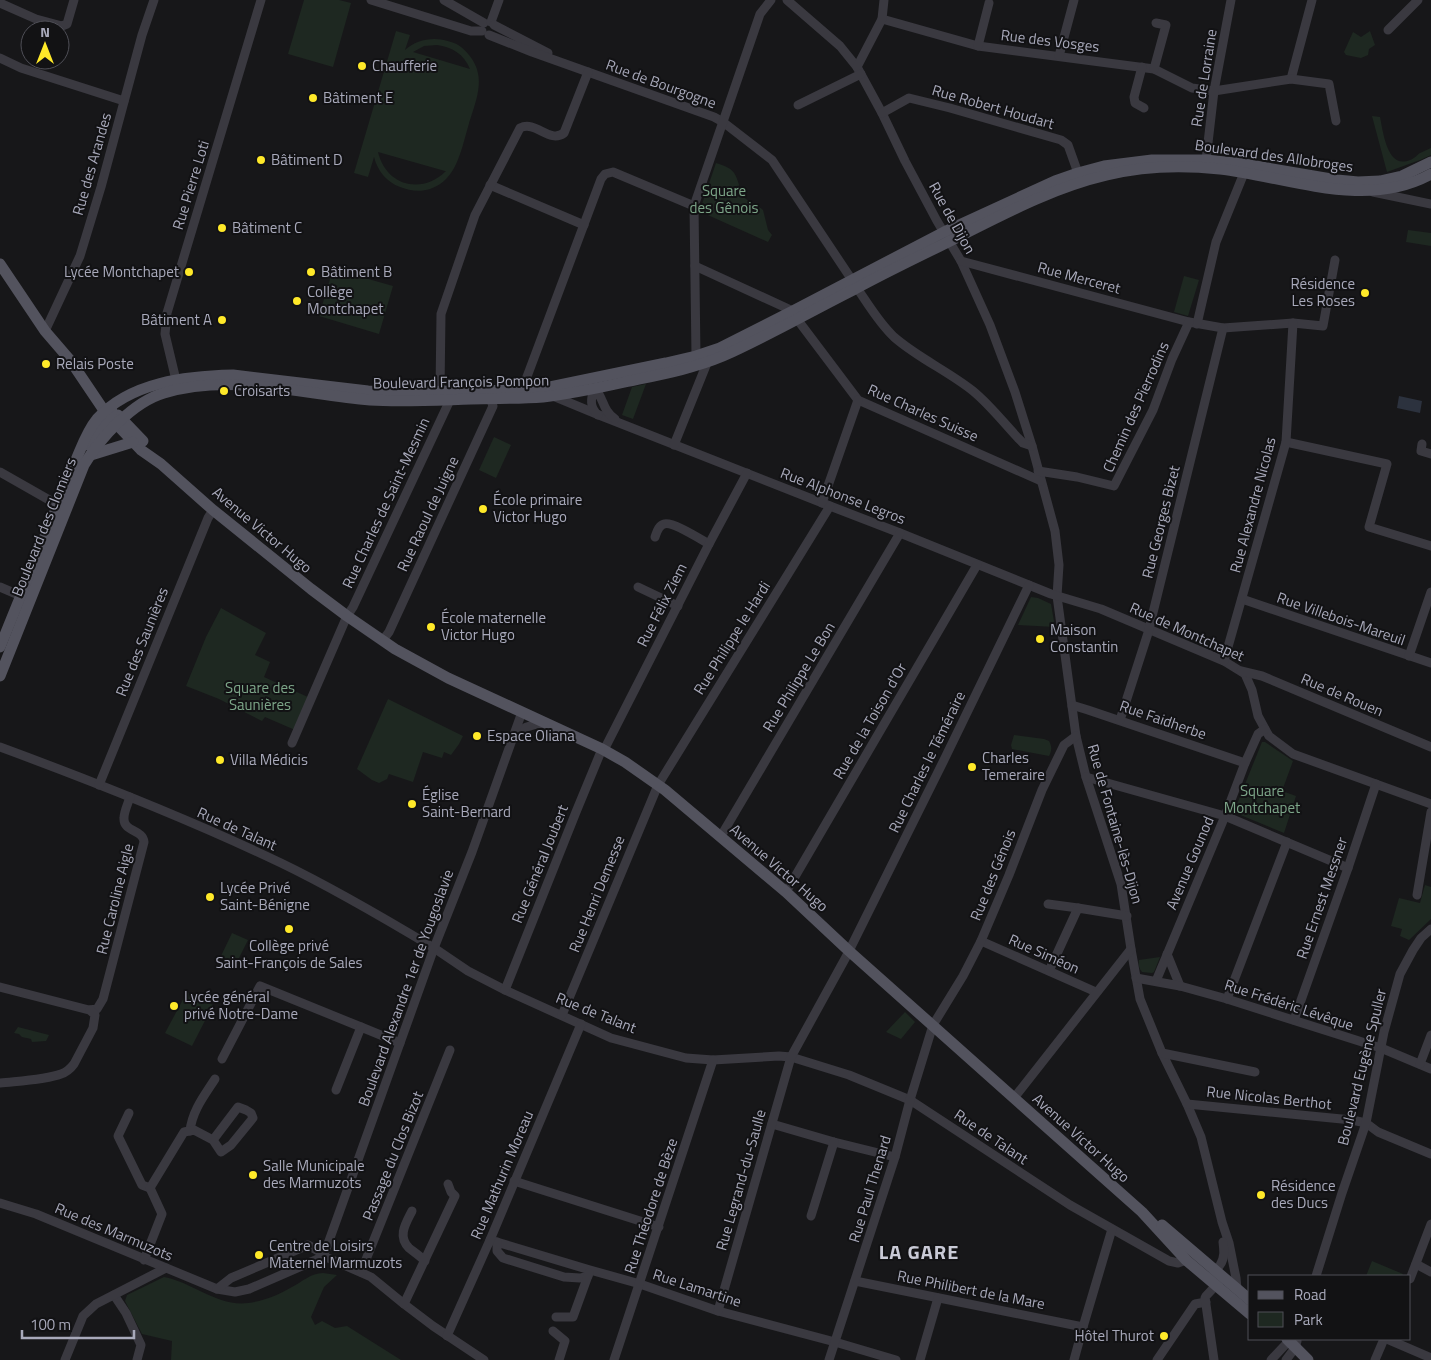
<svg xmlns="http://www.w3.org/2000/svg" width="1431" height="1360" font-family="'Titillium Web',sans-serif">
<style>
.green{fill:#1e2821;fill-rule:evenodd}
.water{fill:#2c323e}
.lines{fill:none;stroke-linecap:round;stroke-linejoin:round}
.minor{stroke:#3a3940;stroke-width:9}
.major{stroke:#53535e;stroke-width:11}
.poi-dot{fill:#ffe929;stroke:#121214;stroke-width:2}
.labels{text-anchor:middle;stroke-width:4;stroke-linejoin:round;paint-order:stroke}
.street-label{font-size:15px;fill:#a8a9ba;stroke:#121214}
.poi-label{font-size:15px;fill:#a8a9ba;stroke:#121214;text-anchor:start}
.park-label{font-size:15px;fill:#7da689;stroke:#121214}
.district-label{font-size:20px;font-weight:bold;letter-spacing:1px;fill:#c9cad6;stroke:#121214}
</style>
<rect width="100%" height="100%" fill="#171719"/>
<g class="green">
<path d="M304 0H339L351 3 333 67 288 54Z"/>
<path d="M396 31 410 35 405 50C417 39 435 36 451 42 459 44 464 49 469 55 488 78 475 102 468 127 461 150 457 180 430 189 420 192 410 191 400 187 387 182 378 172 374 157L368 177 354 173ZM437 45C452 47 464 54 470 69L413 52 424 46ZM378 152 445 171H446C422 195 386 186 378 152Z"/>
<path d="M1370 31 1375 45 1369 49 1368 55 1361 58 1346 55 1344 52 1353 32 1361 37Z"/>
<path d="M1372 116 1380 117C1383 131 1387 170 1410 160 1414 159 1417 155 1420 153 1424 151 1427 150 1431 148V155L1420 160 1387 172Z"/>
<path d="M716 163C734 169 735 171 740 188 741 192 742 196 746 199 751 204 758 205 763 210L768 230 772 235 768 242 701 212 702 204Z"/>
<path d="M1408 230 1431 233V246L1406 242Z"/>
<path d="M333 269 393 286 379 334 319 316Z"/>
<path d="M1184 276 1199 280 1188 316 1174 312Z"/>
<path d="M646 384 633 419 622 415 632 387Z"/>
<path d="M494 437 511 445 496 478 479 470Z"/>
<path d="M1031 597 1038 598 1051 604 1055 627 1018 625Z"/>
<path d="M221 608 266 633 255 655 270 662 264 677 310 698 295 730 265 717 262 721 219 699 186 686 206 637Z"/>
<path d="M388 699 463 736 459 744 451 755 444 752 442 758 423 752 413 782 389 774 387 779 379 783 372 780 357 769Z"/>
<path d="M1014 735 1044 739 1049 741C1052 747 1052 750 1049 756L1012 749 1011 745Z"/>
<path d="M1262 742H1265L1293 761 1282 791 1296 796 1284 833 1238 814 1235 809Z"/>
<path d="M1425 885 1431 887V919L1409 940 1400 936 1402 929 1391 926 1399 898 1420 903Z"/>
<path d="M232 933 248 940 236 964 221 956Z"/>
<path d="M1160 957 1154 972 1152 973 1142 972C1139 968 1138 965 1139 960Z"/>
<path d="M187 992 213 1005 192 1046 165 1033Z"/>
<path d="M905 1012 915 1022 901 1039 886 1032Z"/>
<path d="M18 1027 49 1035 46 1041 32 1042 31 1039 22 1037 19 1034 14 1033Z"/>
<path d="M1372 1261 1403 1274 1402 1276H1366Z"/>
<path d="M323 1273 337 1275 324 1287 311 1317 315 1325 322 1321 335 1328 347 1326 401 1360H171L172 1341 142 1334 125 1301 127 1295 164 1277C192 1282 218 1307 248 1303 264 1301 278 1295 292 1287 302 1282 311 1273 323 1273Z"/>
</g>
<path class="water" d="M1399 396 1422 401 1420 413 1397 408Z"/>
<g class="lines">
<g class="minor">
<path d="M371 0 471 31H482"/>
<path d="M444 0 484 23"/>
<path d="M787 0 840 46 857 67 882 113 905 161 937 221 961 261 990 325 1015 392 1032 446 1055 531 1059 565 1057 596 1076 736 1086 777 1121 884 1131 949 1140 999 1162 1053 1187 1104 1201 1137 1222 1222 1229 1243 1236 1278 1237 1289"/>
<path d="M0 3 36 19 62 26 67 24 74 0"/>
<path d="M882 19 978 46 1154 69 1192 88 1214 91 1291 79 1312 0"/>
<path d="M491 22 499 0"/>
<path d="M494 25 548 53"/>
<path d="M1388 30 1418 0"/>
<path d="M489 35 532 52 714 117 723 122 772 160 852 280"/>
<path d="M978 46 989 3"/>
<path d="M1059 56 1074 0"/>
<path d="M0 58 21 68 124 101"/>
<path d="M857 67 882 19 884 0"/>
<path d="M1142 67 1134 97 1135 103 1144 108"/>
<path d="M1154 69 1166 25 1156 23"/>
<path d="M1291 79 1329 84 1336 121"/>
<path d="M798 105 861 74"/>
<path d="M882 113 909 98 950 108 1061 140 1068 145 1078 173"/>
<path d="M1206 160 1214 91 1231 0"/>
<path d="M490 185 584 225"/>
<path d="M1373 192 1431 204"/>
<path d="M961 261 1189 322 1223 328 1293 323 1323 326 1335 260"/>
<path d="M695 266 793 311"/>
<path d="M857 288C868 304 879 323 894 337 918 358 948 371 973 391 990 405 1003 422 1018 438L1023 443 1032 446"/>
<path d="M797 319 858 400 1041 481"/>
<path d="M1197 324 1216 242 1244 173"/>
<path d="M45 331 80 256 101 187 142 35 154 0"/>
<path d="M696 356 694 206 760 14 771 0"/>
<path d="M176 380 165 334 167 313 261 0"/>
<path d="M522 390 601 179 605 174 613 172 694 206"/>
<path d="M440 391 441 314 475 215 520 128C536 120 549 144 564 133L588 72"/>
<path d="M553 396 599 415 830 506 900 533 1051 594 1101 609 1224 661 1245 674 1252 690 1258 716 1265 729 1269 736 1293 754 1431 804"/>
<path d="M598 415C590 408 590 398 595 389 604 398 602 410 615 419"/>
<path d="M1286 442 1387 464 1369 527 1431 546"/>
<path d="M1422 444 1421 451 1431 454"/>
<path d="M674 445 707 363"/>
<path d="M1038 471 1077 477 1114 486 1153 410 1172 359 1189 322"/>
<path d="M0 472 58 505"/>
<path d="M822 503 858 400"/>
<path d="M655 537C657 532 658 526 664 524 672 521 700 539 709 544"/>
<path d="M0 587 21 596"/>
<path d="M638 587 678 606"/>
<path d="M1242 599 1431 663"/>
<path d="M383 640 389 632 493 406 490 398"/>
<path d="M1409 656 1431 592"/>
<path d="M1224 661 1286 442 1293 323"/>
<path d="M1241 671 1262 676 1431 747"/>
<path d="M1072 706H1075L1088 710 1245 763"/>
<path d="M1120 720 1148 633 1223 328"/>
<path d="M514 735C523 727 533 724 544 723"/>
<path d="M292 743 347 616 353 607 450 400"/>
<path d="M0 747C95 782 189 819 281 863 333 888 384 918 434 948L468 971 505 990 611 1038 686 1058 713 1060 779 1056 791 1057 849 1075 910 1100 1070 1205 1169 1261 1178 1263 1186 1260"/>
<path d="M1086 777 1225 816 1348 868"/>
<path d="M99 785 208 518 213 510"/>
<path d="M721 836 900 533"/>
<path d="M786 892 977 565"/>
<path d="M1417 895 1431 812"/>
<path d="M1048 904 1078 908"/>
<path d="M981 941 1096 992"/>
<path d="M1167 954 1180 986"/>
<path d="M1049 971 1078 908 1127 916"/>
<path d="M1136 978 1180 986 1227 999 1381 1048 1431 1069"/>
<path d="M1156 981 1225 816 1245 763 1258 734 1265 729"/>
<path d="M0 987 89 1010 97 1009 103 999 144 842C143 829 123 832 124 818 124 811 128 804 130 797"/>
<path d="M505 990 576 812 602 749 606 746 709 544 747 473"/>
<path d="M1227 999 1287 842"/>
<path d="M562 1015 658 785 830 506"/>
<path d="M1294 1020 1348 868 1376 784"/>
<path d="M1162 1053 1255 1072"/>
<path d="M222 1059 260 986 361 1027"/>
<path d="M1420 1064 1431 1035"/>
<path d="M0 1083C18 1081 45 1080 61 1074 67 1072 71 1068 74 1064L93 1028 95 1015 90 1010"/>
<path d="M336 1090 361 1027 400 1043"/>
<path d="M1014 1098 1131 949"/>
<path d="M1187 1104 1352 1120 1366 1123 1378 1132 1431 1154"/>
<path d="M129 1113 118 1136 142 1185 150 1188"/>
<path d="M772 1124 834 1142 895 1157"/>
<path d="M190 1131C192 1111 204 1096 215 1079"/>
<path d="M514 1181 659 1227"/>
<path d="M0 1203 36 1214 217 1289 235 1292 249 1289 318 1259"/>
<path d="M412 1211C406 1223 397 1236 409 1248 414 1252 420 1256 425 1261"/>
<path d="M811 1216 834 1142"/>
<path d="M490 1240 590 1270 640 1284 718 1311 835 1342 896 1360"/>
<path d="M497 1242V1251L503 1258 564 1277 580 1278 588 1276"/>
<path d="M325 1252 400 1043 434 948 472 852 522 712"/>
<path d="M328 1258 371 1277 404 1304 433 1326 484 1360"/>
<path d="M144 1260 162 1214 150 1188 184 1132 194 1130 213 1140 238 1107 246 1110 251 1113 253 1118 231 1145 221 1152 213 1140"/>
<path d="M1416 1264 1431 1272"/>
<path d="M361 1272 450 1050"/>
<path d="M1213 1276C1214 1270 1217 1270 1220 1265 1225 1258 1224 1250 1223 1242"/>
<path d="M1316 1276 1342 1193 1366 1123 1384 1032 1400 974 1413 950 1421 938 1431 929"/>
<path d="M1410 1279 1431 1224"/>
<path d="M855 1281 1083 1327"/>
<path d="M217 1289 231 1278 308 1245 320 1252"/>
<path d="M114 1295 126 1313 141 1345 137 1360"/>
<path d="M404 1304 455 1196 451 1192 448 1184"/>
<path d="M718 1311 791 1057 846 957 944 760 1029 585"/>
<path d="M556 1317H573L589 1273"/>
<path d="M553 1331 565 1341 559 1360"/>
<path d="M447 1336 490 1240 581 1024"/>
<path d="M1387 1339 1431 1358"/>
<path d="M65 1360 83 1316 96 1304 166 1268"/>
<path d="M614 1360 713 1060"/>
<path d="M829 1360 895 1157 910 1100 933 1025 963 976 981 941 1009 875 1042 790 1064 745 1076 736"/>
<path d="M920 1360 938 1298"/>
<path d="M1074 1360 1083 1327 1112 1229"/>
<path d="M1157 1360 1195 1304 1206 1302"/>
<path d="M1214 1360 1205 1298 1206 1296 1220 1281"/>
<path d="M1271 1360 1287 1343 1293 1339"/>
<path d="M1286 1360 1295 1348 1297 1341"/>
<path d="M1375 1360 1384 1339"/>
</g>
<g class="major">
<path d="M0 264 45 331 76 367"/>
<path d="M72 363 105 412 141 450 161 464 213 510 311 589 347 616 395 649 448 678 602 749 625 762 665 790 786 892 849 951 1142 1212 1186 1260 1250 1314"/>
<path d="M118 415 143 441"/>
<path d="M90 446C96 434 108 424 112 411"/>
<path d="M91 455 133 442"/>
<path d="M0 647 76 460C82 446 87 431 97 419 130 382 187 376 233 375L368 391 393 392 522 390 550 387 666 363 696 356 720 348 793 311 944 232 1055 181 1078 173 1104 166 1152 160H1206L1244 164 1337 180 1358 182 1380 181 1402 176 1431 162"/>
<path d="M0 676 84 465C100 438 133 402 164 393 231 373 301 394 370 400 403 402 438 400 471 399 495 398 519 399 543 397 571 394 598 388 625 382 658 375 692 369 723 356 768 336 811 311 855 289 886 272 918 257 950 241 1000 216 1051 188 1107 175 1143 166 1182 165 1220 169 1289 177 1366 210 1431 174"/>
<path d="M1162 1225 1250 1300"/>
<path d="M1287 1339 1308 1360"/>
</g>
</g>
<g class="poi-dot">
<circle cx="362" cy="66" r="5"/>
<circle cx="313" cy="98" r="5"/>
<circle cx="261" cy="160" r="5"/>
<circle cx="222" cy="228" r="5"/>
<circle cx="189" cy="272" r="5"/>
<circle cx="311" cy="272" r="5"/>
<circle cx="1365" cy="293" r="5"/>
<circle cx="297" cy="301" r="5"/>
<circle cx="222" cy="320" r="5"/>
<circle cx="46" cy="364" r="5"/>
<circle cx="224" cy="391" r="5"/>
<circle cx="483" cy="509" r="5"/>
<circle cx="431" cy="627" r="5"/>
<circle cx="1040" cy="639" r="5"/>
<circle cx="477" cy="736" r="5"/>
<circle cx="220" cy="760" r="5"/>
<circle cx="972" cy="767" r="5"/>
<circle cx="412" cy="804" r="5"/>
<circle cx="210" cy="897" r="5"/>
<circle cx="289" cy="929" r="5"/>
<circle cx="174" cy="1006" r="5"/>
<circle cx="253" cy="1175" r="5"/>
<circle cx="1261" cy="1195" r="5"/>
<circle cx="259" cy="1255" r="5"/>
<circle cx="1164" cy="1336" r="5"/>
</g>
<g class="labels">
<g class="street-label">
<text transform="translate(1050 41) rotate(7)" y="5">Rue des Vosges</text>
<text transform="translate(1204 78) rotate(-81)" y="5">Rue de Lorraine</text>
<text transform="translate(661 84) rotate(20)" y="5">Rue de Bourgogne</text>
<text transform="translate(993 107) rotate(16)" y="5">Rue Robert Houdart</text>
<text transform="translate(1274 156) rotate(8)" y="5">Boulevard des Allobroges</text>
<text transform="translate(92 164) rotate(-74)" y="5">Rue des Arandes</text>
<text transform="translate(191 185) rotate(-73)" y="5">Rue Pierre Loti</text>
<text transform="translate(952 218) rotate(61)" y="5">Rue de Dijon</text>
<text transform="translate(1079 278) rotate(15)" y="5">Rue Merceret</text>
<text transform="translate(461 382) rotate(-1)" y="5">Boulevard François Pompon</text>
<text transform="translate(1136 407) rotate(-66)" y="5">Chemin des Pierrodins</text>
<text transform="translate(923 413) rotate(24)" y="5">Rue Charles Suisse</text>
<text transform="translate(843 496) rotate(21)" y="5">Rue Alphonse Legros</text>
<text transform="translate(386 503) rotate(-65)" y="5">Rue Charles de Saint-Mesmin</text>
<text transform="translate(1253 505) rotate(-75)" y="5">Rue Alexandre Nicolas</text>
<text transform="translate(428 514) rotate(-65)" y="5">Rue Raoul de Juigne</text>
<text transform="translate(1161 522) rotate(-76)" y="5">Rue Georges Bizet</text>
<text transform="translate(44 527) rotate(-68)" y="5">Boulevard des Clomiers</text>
<text transform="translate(262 530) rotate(40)" y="5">Avenue Victor Hugo</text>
<text transform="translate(662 605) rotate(-63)" y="5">Rue Félix Ziem</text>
<text transform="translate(1341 619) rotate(19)" y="5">Rue Villebois-Mareuil</text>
<text transform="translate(1187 632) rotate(24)" y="5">Rue de Montchapet</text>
<text transform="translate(732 638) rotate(-58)" y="5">Rue Philippe le Hardi</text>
<text transform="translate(142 642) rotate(-68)" y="5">Rue des Saunières</text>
<text transform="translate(799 677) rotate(-59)" y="5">Rue Philippe Le Bon</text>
<text transform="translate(1342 695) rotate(23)" y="5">Rue de Rouen</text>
<text transform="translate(1163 720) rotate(19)" y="5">Rue Faidherbe</text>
<text transform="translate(870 721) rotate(-60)" y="5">Rue de la Toison d'Or</text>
<text transform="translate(927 762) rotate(-64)" y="5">Rue Charles le Téméraire</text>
<text transform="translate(1115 824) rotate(74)" y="5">Rue de Fontaine-lès-Dijon</text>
<text transform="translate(237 829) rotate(24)" y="5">Rue de Talant</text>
<text transform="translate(1190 863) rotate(-67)" y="5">Avenue Gounod</text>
<text transform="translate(540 864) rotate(-68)" y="5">Rue Général Joubert</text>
<text transform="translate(779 868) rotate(41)" y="5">Avenue Victor Hugo</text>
<text transform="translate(993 875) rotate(-68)" y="5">Rue des Génois</text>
<text transform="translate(597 894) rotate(-68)" y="5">Rue Henri Demesse</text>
<text transform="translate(1322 898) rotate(-71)" y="5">Rue Ernest Messner</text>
<text transform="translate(115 899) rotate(-76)" y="5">Rue Caroline Aigle</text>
<text transform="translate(1044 954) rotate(24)" y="5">Rue Siméon</text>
<text transform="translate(406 988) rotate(-70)" y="5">Boulevard Alexandre 1er de Yougoslavie</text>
<text transform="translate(1289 1005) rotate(18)" y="5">Rue Frédéric Lévêque</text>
<text transform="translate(596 1013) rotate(22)" y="5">Rue de Talant</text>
<text transform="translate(1362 1067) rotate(-76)" y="5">Boulevard Eugène Spuller</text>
<text transform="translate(1269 1098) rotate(6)" y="5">Rue Nicolas Berthot</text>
<text transform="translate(991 1137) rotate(34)" y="5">Rue de Talant</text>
<text transform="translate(1081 1138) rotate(42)" y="5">Avenue Victor Hugo</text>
<text transform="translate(393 1156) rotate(-68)" y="5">Passage du Clos Bizot</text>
<text transform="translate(502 1175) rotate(-67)" y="5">Rue Mathurin Moreau</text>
<text transform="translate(741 1180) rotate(-74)" y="5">Rue Legrand-du-Saulle</text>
<text transform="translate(870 1189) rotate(-73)" y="5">Rue Paul Thenard</text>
<text transform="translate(651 1206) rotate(-72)" y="5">Rue Théodore de Bèze</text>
<text transform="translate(114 1232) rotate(23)" y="5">Rue des Marmuzots</text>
<text transform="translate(697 1288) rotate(18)" y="5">Rue Lamartine</text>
<text transform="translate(971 1290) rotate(11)" y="5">Rue Philibert de la Mare</text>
</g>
<g class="poi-label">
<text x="372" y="71">Chaufferie</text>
<text x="323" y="103">Bâtiment E</text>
<text x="271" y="165">Bâtiment D</text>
<text x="232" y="233">Bâtiment C</text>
<text x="179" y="277" text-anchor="end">Lycée Montchapet</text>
<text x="321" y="277">Bâtiment B</text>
<text x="1355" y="289" text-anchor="end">Résidence<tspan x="1355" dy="17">Les Roses</tspan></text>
<text x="307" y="297">Collège<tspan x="307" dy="17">Montchapet</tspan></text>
<text x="212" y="325" text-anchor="end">Bâtiment A</text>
<text x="56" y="369">Relais Poste</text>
<text x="234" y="396">Croisarts</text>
<text x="493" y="505">École primaire<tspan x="493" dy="17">Victor Hugo</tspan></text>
<text x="441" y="623">École maternelle<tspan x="441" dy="17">Victor Hugo</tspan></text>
<text x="1050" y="635">Maison<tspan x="1050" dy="17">Constantin</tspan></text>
<text x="487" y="741">Espace Oliana</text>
<text x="982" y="763">Charles<tspan x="982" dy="17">Temeraire</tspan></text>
<text x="230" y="765">Villa Médicis</text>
<text x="422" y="800">Église<tspan x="422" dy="17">Saint-Bernard</tspan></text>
<text x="220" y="893">Lycée Privé<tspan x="220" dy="17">Saint-Bénigne</tspan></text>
<text x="289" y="951" text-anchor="middle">Collège privé<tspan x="289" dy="17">Saint-François de Sales</tspan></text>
<text x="184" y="1002">Lycée général<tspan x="184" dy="17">privé Notre-Dame</tspan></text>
<text x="263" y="1171">Salle Municipale<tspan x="263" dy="17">des Marmuzots</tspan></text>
<text x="1271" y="1191">Résidence<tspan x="1271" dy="17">des Ducs</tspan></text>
<text x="269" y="1251">Centre de Loisirs<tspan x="269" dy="17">Maternel Marmuzots</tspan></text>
<text x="1154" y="1341" text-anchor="end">Hôtel Thurot</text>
</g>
<g class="park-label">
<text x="724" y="196">Square<tspan x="724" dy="17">des Gênois</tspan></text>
<text x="260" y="693">Square des<tspan x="260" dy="17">Saunières</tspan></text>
<text x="1262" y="796">Square<tspan x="1262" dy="17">Montchapet</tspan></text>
</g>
<g class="district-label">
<text x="919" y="1259">LA GARE</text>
</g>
</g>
<rect x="1248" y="1275" width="162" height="65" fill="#121214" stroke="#4e4e56"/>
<rect x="1258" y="1291" width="25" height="8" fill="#53535e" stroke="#4e4e56"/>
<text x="1294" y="1300" font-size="15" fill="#a8a9ba">Road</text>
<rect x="1258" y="1312" width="25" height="15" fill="#1e2821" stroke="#4e4e56"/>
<text x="1294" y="1325" font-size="15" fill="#a8a9ba">Park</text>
<g transform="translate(45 45)"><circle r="24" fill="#121214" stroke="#4e4e56"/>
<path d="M0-4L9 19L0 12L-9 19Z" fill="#ffe929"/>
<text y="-8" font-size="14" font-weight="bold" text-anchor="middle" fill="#a8a9ba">N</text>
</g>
<path d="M22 1330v8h112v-8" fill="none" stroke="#a8a9ba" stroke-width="2.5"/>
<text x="30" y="1330" font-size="15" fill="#a8a9ba" stroke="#121214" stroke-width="4" paint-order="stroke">100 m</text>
</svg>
